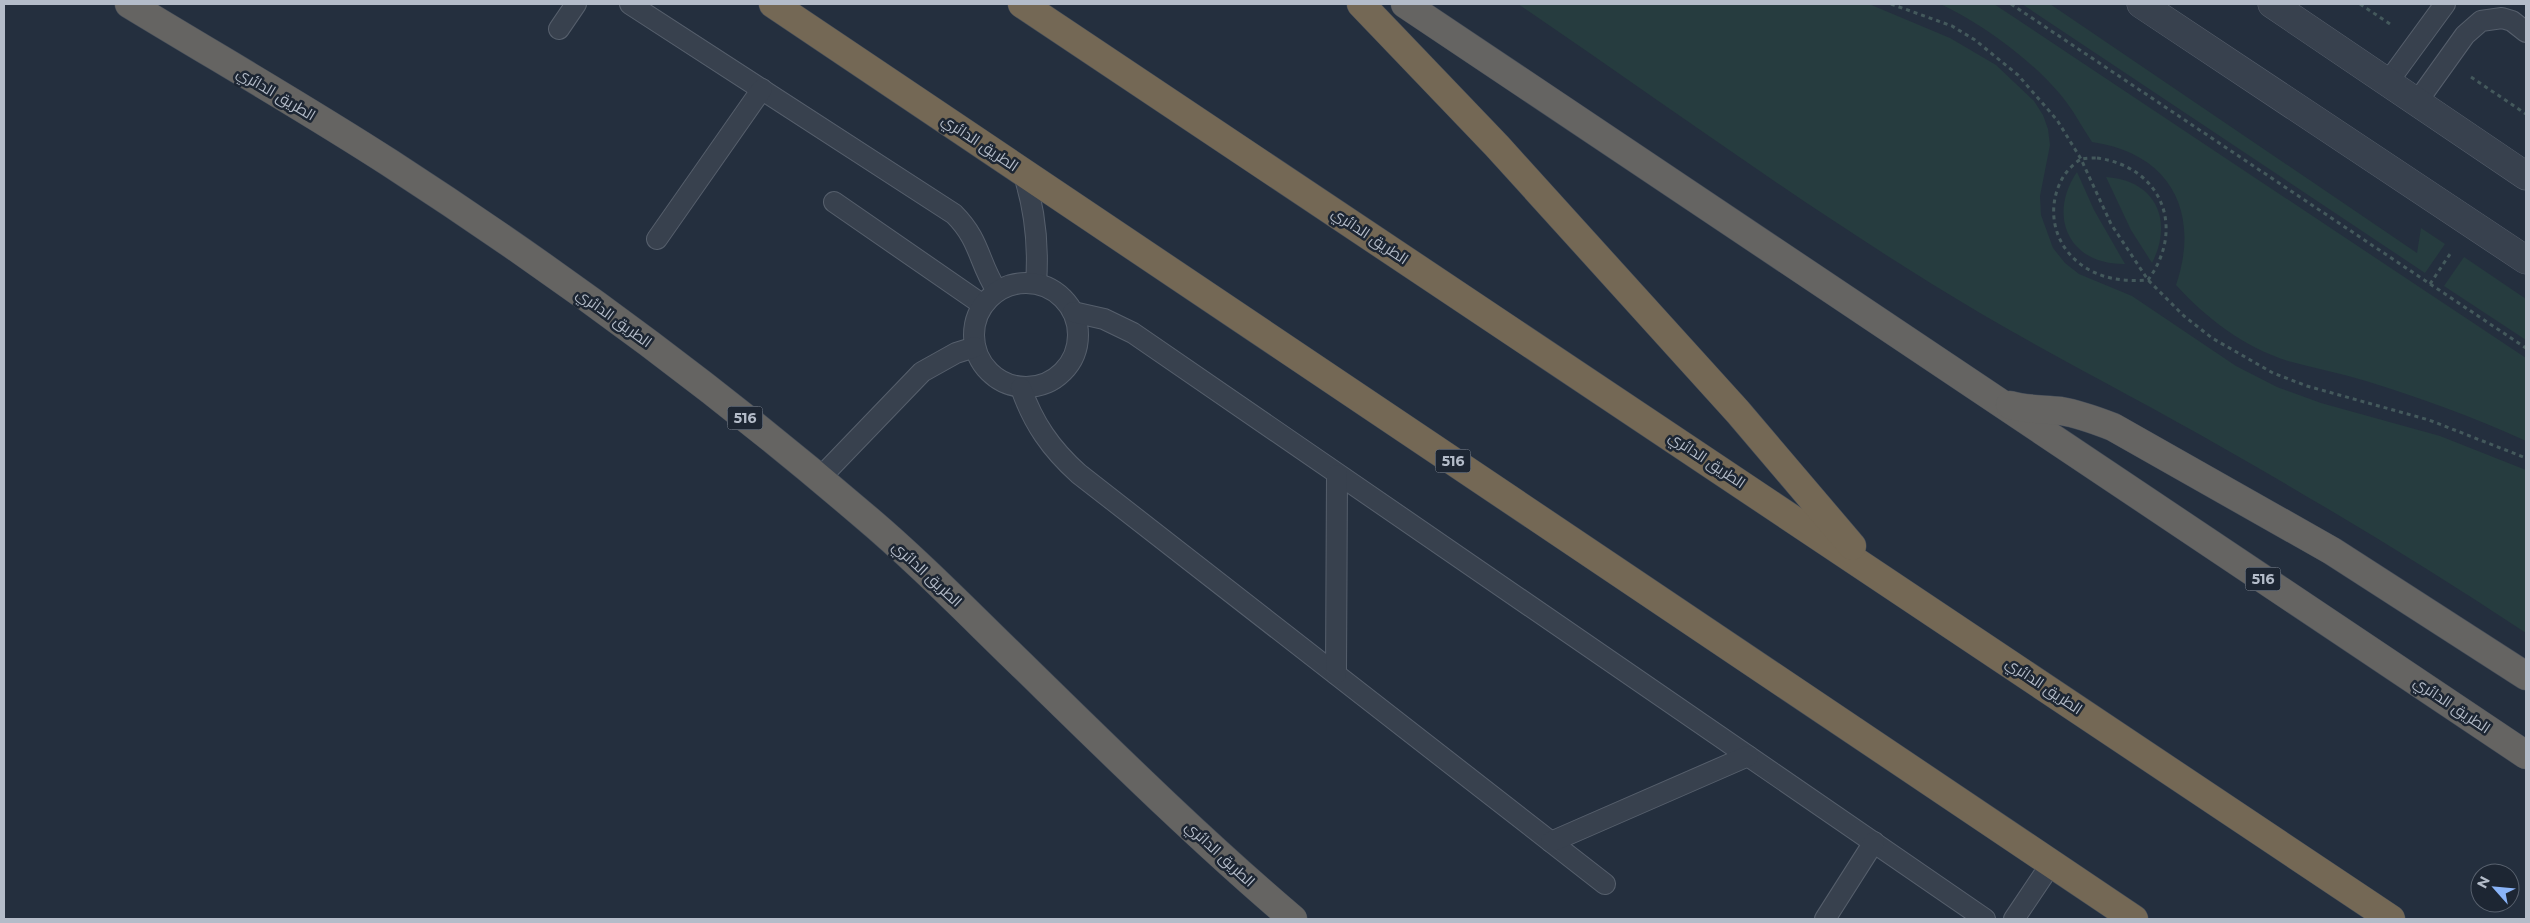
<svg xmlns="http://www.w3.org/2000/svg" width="2530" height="923" font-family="Montserrat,Cairo,sans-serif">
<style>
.green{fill:#263c3f}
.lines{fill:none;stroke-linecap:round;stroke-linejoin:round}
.service-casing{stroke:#565f6c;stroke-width:22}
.tertiary-casing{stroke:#565f6c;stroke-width:29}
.trunk-casing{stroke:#434c59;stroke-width:29}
.motorway-casing{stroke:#434c59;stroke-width:29}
.path{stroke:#44595c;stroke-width:3;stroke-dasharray:4 4;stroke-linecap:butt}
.service{stroke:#38414e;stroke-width:20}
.tertiary{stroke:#38414e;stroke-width:28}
.trunk{stroke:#656462;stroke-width:28}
.motorway{stroke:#746855;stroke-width:28}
.labels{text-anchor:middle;stroke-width:5;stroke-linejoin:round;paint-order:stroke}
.shield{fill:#1d2633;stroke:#878f9c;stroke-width:1}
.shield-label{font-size:14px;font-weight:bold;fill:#b4bcc9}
.street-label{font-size:15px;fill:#b4bcc9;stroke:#1d2633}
</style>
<rect width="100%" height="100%" fill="#242f3e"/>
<g class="green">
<path d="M1518 4H1869L1950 38 1996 65 2034 101 2043 115 2048 129 2050 145 2040 196 2041 215 2053 248 2065 263 2079 274 2132 296 2236 366 2277 387 2321 403 2440 436 2526 470V633C2428 568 2327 507 2225 449 2144 402 2060 360 1980 313 1821 219 1671 108 1518 4Z"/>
<path d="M1940 4H1994L2526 358V441C2474 417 2421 398 2366 381 2340 373 2314 368 2288 361 2244 347 2207 319 2176 285 2201 212 2170 153 2092 142 2083 129 2076 115 2067 103 2039 65 1982 23 1940 4Z"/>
<path d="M2022 4H2050L2417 253 2421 228 2445 244 2425 273Z"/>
<path d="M2077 172 2094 210 2125 264C2069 265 2047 216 2077 172Z"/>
<path d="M2106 177C2155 180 2174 220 2152 263L2131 230Z"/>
<path d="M2464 257 2526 299V340L2444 286Z"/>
</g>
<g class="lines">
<defs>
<g id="service">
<path d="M630 4 954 214C981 241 978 262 997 291"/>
<path d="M559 29 576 4"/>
<path d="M2388 82 2445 4"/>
<path d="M2417 102 2465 35 2481 21 2502 18 2512 21 2526 32"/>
<path d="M1023 172C1035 209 1039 244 1036 283"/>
<path d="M834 202 983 305"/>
<path d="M657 239 762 89"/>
<circle cx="1026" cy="335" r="52"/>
<path d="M1073 312 1104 319 1133 333 1985 919"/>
<path d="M1021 388C1033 423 1051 449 1079 474L1605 884"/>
<path d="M820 478 922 372 956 353 975 347"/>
<path d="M1336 674 1337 475"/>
<path d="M1551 842 1748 756"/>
<path d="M1825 919 1874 842"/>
<path d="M2014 919 2051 864"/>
</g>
<g id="tertiary">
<path d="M2141 4 2526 260"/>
<path d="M2272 4 2526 176"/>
</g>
<g id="trunk">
<path d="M129 4C216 57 305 108 390 163 555 270 714 387 863 515 920 563 972 617 1026 669 1113 754 1200 840 1293 919"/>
<path d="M1405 4 2526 755"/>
<path d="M2010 405C2028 410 2043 409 2061 411 2079 414 2095 420 2113 427L2332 551 2526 676"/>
</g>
<g id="motorway">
<path d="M773 4 2134 919"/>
<path d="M1022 4 2391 919"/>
<path d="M1361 4 1497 146 1738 412 1852 546"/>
</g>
</defs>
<use href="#service" class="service-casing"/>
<use href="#tertiary" class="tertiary-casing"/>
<use href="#trunk" class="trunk-casing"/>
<use href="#motorway" class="motorway-casing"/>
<g class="path">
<path d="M1891 4 1952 26 1975 40 2018 75 2057 120 2081 159 2111 224 2148 280 2184 316 2212 338 2273 373 2307 386 2429 420 2526 458"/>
<path d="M2011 4 2526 348"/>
<path d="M2360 4 2393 26"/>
<path d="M2471 77 2526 114"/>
<path d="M2097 158C2162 167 2186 228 2148 280 2124 282 2099 279 2079 263 2051 241 2046 203 2065 174 2069 169 2076 161 2082 159 2086 158 2093 158 2097 158Z"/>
<path d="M2430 284 2452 251"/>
</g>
<use href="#service" class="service"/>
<use href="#tertiary" class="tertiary"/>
<use href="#trunk" class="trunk"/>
<use href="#motorway" class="motorway"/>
</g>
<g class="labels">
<g class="shield">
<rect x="727.5" y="406.5" width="35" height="23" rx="4"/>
<rect x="1435.5" y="449.5" width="35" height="23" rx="4"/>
<rect x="2245.5" y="567.5" width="35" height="23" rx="4"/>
</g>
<g class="shield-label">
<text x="745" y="423">516</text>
<text x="1453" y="466">516</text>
<text x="2263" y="584">516</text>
</g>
<g class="street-label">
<text transform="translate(276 94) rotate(31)" y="5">الطريق الدائري</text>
<text transform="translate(980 143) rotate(34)" y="5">الطريق الدائري</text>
<text transform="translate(1370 236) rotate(34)" y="5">الطريق الدائري</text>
<text transform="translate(614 318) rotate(36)" y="5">الطريق الدائري</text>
<text transform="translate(1707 460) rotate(34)" y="5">الطريق الدائري</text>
<text transform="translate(927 574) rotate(43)" y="5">الطريق الدائري</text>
<text transform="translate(2044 686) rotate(34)" y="5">الطريق الدائري</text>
<text transform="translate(2452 705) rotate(34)" y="5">الطريق الدائري</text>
<text transform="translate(1220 854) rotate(43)" y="5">الطريق الدائري</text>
</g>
</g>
<rect width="2530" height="923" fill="none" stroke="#b4bcc9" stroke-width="10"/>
<g transform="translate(2495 888) rotate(297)"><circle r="24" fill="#1d2633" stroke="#59626f"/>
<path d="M0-4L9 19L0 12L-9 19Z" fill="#8ab4f8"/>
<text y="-8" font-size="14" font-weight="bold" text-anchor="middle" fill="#b4bcc9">N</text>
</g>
</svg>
